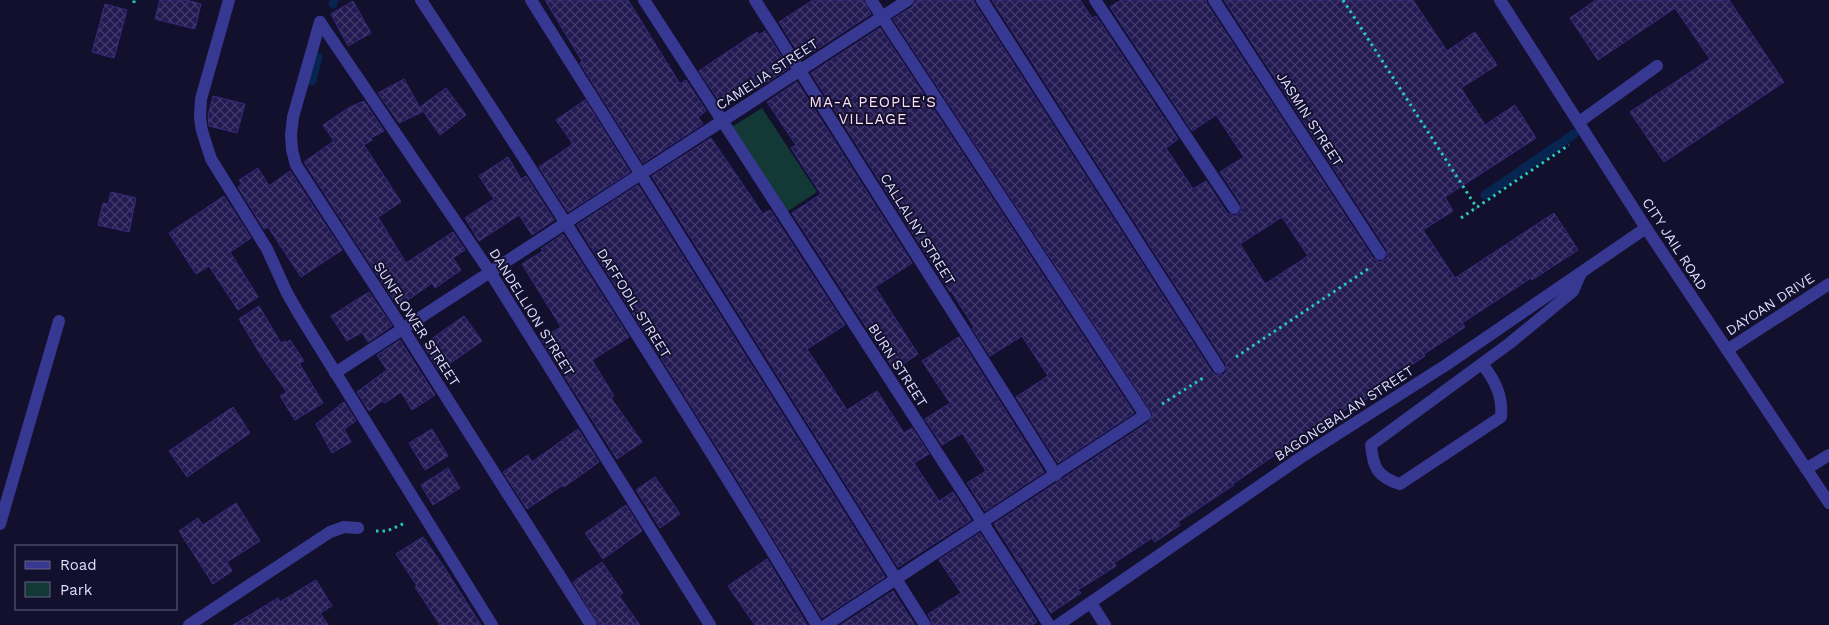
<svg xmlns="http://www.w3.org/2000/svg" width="1829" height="625" font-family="'Work Sans',sans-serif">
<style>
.green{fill:#123936}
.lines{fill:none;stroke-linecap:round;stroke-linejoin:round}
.stream{stroke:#062551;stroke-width:9}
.building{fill:url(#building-cross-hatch);stroke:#372a7f;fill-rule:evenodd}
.path{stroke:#26cab8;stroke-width:3;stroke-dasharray:2.5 4;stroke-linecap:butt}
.minor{stroke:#373891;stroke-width:12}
.labels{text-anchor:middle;stroke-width:4;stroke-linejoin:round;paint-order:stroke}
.street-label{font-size:14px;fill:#dfddff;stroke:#13102e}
.neighbourhood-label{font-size:15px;letter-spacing:1px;fill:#ffdff5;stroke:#13102e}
</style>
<defs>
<pattern id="building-cross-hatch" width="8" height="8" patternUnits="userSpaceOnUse" patternTransform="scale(1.25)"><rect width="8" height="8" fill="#221a51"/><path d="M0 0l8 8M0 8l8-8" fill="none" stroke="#423b6b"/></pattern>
</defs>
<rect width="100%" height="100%" fill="#13102e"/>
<path class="green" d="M762 108 817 192 785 213 730 128Z"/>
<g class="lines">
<g class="stream">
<path d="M333 4 334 0"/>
<path d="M312 81 318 57"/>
<path d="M1485 195 1574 134"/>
</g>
</g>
<g class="building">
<path d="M160 0H186L201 4 195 29 155 19Z"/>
<path d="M545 0H628L680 84 686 80 706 111 698 117 703 124 643 163 580 63 582 61Z"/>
<path d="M813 0H863L871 14 802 59 779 22Z"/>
<path d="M916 0H974L975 4 1212 372 1216 375H1223L1226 372V364L992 0H1080L1092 18 1096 16 1178 139 1166 148 1193 189 1206 181 1227 213 1235 216 1241 211V204L1220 172 1244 157 1216 115 1192 131 1110 7 1121 0H1206L1207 4 1373 258 1380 262 1387 258V250L1224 0H1413L1447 51 1475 32 1497 65 1461 88 1485 125 1515 105 1536 138 1445 197 1453 211 1423 230 1455 278 1554 213 1578 250 1532 280 1531 278 1462 323 1465 327 1424 354 1425 356 1388 381 1390 384 1349 410 1348 408 1266 461 1233 484 1234 485 1178 522 1180 525 1155 542 1152 538 1114 563 1116 566 1078 590 1081 593 1051 613 994 524 1149 422 1153 414 893 19 912 7ZM1282 217 1308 256 1265 284 1240 244Z"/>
<path d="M1596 0H1729L1784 82 1664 162 1630 112 1710 59 1675 8 1598 60 1570 18Z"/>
<path d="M353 1 371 33 348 46 331 14Z"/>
<path d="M105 4 127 10 114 58 92 52Z"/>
<path d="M880 28 1134 413 1058 463 1016 397 1048 376 1022 336 990 356 972 328 974 327 951 291 950 292 811 73Z"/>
<path d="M765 31 789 68 758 88 753 81 720 102 699 71 757 32 759 35Z"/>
<path d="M404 79 422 112 399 123 378 93Z"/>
<path d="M797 82 912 263 875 287 918 354 894 370 792 213 821 194 791 148 796 145 767 102Z"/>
<path d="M446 88 466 115 440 135 420 107Z"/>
<path d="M213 96 245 104 237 133 209 126 208 116Z"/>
<path d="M585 100 630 172 568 212 539 167 573 144 556 120Z"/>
<path d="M364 101 384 131 371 138 372 140 364 145 401 202 378 217 406 263 453 232 465 250 453 258 461 270 435 288 432 283 398 307 304 162 334 141 323 125 350 107Z"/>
<path d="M711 138 763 214 770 210 845 325 807 349 847 410 877 391 904 433 912 428 929 454 914 463 939 501 953 492 971 520 898 567 652 176Z"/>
<path d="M508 157 521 179 526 176 554 220 532 235 519 215 479 241 465 218 494 199 479 176Z"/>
<path d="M258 168 269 186 290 171 342 250 301 277 268 227 264 229 238 187 242 184 239 180Z"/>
<path d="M638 185 885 577 822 618 727 463 577 225Z"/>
<path d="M111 192 136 198 129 232 98 225 103 203 108 204Z"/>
<path d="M224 196 251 238 230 252 258 297 238 310 209 266 196 274 169 233Z"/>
<path d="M563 234 629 337 592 360 614 396 611 398 642 442 617 459 541 339 561 327 522 264 543 251 541 249Z"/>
<path d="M369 292 392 326 368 342 362 332 347 341 331 316Z"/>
<path d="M259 306 281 343 285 341 286 343 290 340 304 361 299 363 323 403 295 420 280 396 287 392 262 357 239 319Z"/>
<path d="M464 316 482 341 439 371 423 345Z"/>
<path d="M959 337 1044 472 985 511 967 483 986 471 962 433 942 445 925 419 950 403 922 361Z"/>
<path d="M400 340 435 395 412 410 401 392 385 403 382 401 369 411 357 392 387 370 377 355Z"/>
<path d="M344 402 356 421 344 429 351 442 332 453 316 424Z"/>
<path d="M233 407 250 433 187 477 169 451Z"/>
<path d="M432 429 448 456 425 470 409 443Z"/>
<path d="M578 429 599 462 564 487 563 485 527 509 503 472 528 455 532 462Z"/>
<path d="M448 468 460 488 433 505 421 485Z"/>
<path d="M655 477 680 514 660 528 636 490Z"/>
<path d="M236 503 260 541 227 562 232 571 213 584 179 531 198 518 203 525Z"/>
<path d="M626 505 642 531 603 559 585 533Z"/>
<path d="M980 533 1037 622 1032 625H933L928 614 961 593 939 560Z"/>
<path d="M423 537 442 564 481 625H440L415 587 417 586 396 554Z"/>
<path d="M767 559 807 625H755L728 586Z"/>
<path d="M602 562 623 593 619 596 640 625H599L573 582Z"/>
<path d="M316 580 332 606 320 613 328 625H233L278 598 280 602Z"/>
<path d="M893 591 915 625H841Z"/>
</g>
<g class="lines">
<g class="path">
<path d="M1343 0 1477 208"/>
<path d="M134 3V0"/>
<path d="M1461 218 1569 145"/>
<path d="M1236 357 1368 269"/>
<path d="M1162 404 1203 378"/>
<path d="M376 531H387L405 523"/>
</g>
<g class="minor">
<path d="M229 0 201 99 200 118 202 131 211 159 267 249 287 293 299 314 492 625"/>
<path d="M421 0C556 206 689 414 817 625"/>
<path d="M531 0 925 625"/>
<path d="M644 0 1049 625"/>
<path d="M755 0 1056 475"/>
<path d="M982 0 1219 368"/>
<path d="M1095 0 1234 208"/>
<path d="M1214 0 1380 254"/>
<path d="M1500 0 1646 228 1829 503"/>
<path d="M320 22 490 272 710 625"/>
<path d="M320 22 293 117 291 135 292 150 296 165 403 329 591 625"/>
<path d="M1579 122 1657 66"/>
<path d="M1727 350 1829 284"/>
<path d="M1482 364C1495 380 1503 396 1501 417L1400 484C1377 477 1373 467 1371 445L1510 343 1573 291 1580 275"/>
<path d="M335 373 908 0"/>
<path d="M1806 469 1829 455"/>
<path d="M0 524 59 321"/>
<path d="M1091 603 1105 625"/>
<path d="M189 625 330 532 344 527 358 528"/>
<path d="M826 625 1145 415 871 0"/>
<path d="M1058 625 1300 458 1446 365 1646 228"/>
</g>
</g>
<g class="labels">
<g class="street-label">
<text transform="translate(767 74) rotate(-33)" y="5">CAMELIA STREET</text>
<text transform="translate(1310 119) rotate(57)" y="5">JASMIN STREET</text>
<text transform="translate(918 229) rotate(58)" y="5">CALLALNY STREET</text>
<text transform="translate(1675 244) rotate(57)" y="5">CITY JAIL ROAD</text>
<text transform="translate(634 303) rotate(58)" y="5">DAFFODIL STREET</text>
<text transform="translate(1770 304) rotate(-33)" y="5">DAYOAN DRIVE</text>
<text transform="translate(532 312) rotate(58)" y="5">DANDELLION STREET</text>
<text transform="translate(417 324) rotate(57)" y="5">SUNFLOWER STREET</text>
<text transform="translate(898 365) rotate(57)" y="5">BURN STREET</text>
<text transform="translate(1344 413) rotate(-33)" y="5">BAGONGBALAN STREET</text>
</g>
<g class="neighbourhood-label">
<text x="873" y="107">MA-A PEOPLE'S<tspan x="873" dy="17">VILLAGE</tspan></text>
</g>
</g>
<rect x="15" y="545" width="162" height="65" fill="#13102e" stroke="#656282"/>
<rect x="25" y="561" width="25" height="8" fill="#373891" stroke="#656282"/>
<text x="60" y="570" font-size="15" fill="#dfddff">Road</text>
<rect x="25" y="582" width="25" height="15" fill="#123936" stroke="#656282"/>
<text x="60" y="595" font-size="15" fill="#dfddff">Park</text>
</svg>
